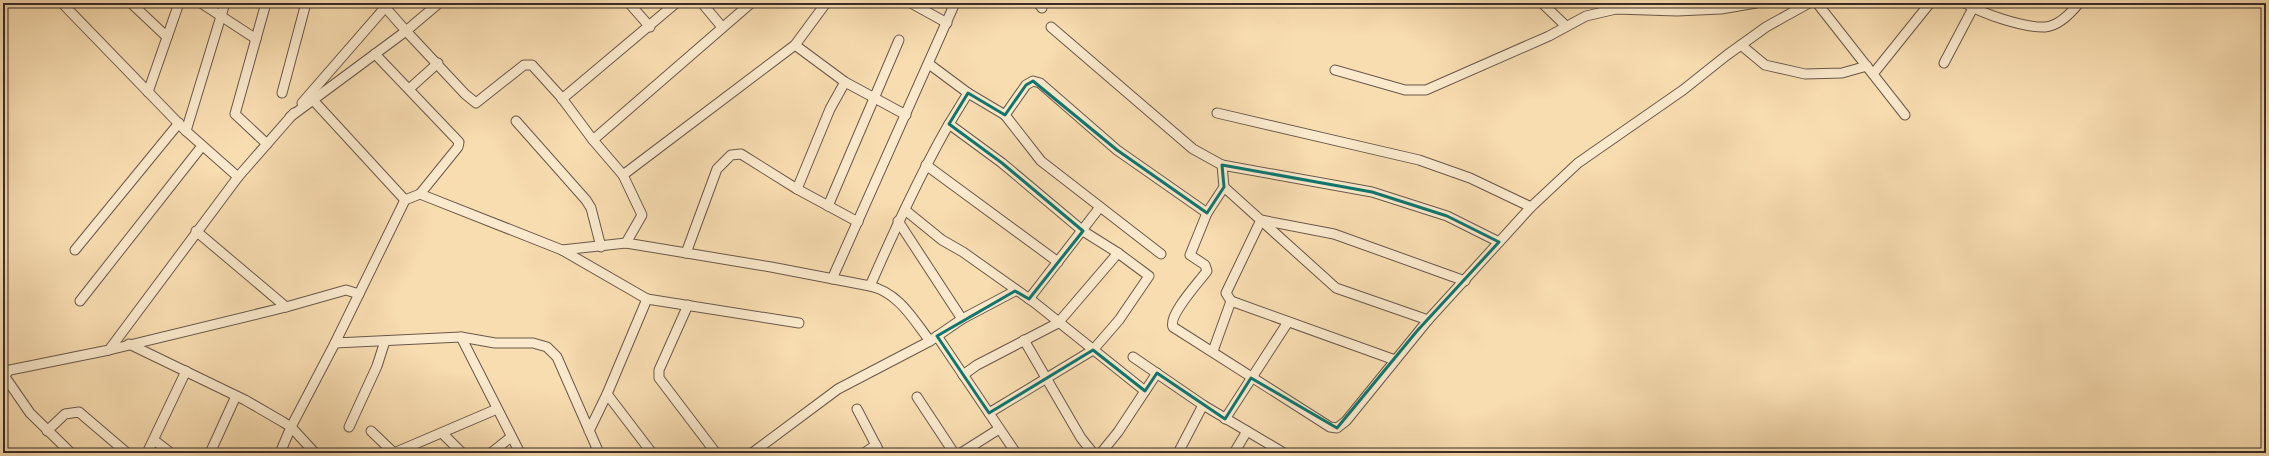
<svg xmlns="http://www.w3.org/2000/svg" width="2269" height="456" font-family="Alegreya,serif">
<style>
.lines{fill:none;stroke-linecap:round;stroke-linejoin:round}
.minor-casing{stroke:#6a5849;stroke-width:11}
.minor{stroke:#fae9cc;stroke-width:9}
.marked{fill:none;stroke:#0f766e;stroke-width:3;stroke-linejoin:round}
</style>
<rect width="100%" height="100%" fill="#f8ddb1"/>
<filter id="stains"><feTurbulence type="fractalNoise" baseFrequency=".005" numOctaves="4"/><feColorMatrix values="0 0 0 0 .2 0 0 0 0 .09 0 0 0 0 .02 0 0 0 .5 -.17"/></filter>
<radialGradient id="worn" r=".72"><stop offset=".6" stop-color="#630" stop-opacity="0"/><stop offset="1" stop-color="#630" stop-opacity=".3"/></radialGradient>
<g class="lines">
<defs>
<g id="minor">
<path d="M62 3 186 131 238 177"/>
<path d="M131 3 167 37"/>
<path d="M201 3 256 39"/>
<path d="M266 3 235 114 267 144"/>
<path d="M629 3 650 27"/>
<path d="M702 3 722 27"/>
<path d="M911 3 947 23"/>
<path d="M1038 3 1042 8"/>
<path d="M1542 3 1566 26"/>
<path d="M1817 3 1905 115"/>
<path d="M1965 3C1982 14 2025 28 2045 27 2059 26 2071 13 2079 3"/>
<path d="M385 7 406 31 439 3"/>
<path d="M1051 27 1193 149 1222 165"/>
<path d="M795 45 845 82 906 115"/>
<path d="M1741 45 1765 65 1805 74 1842 73 1867 66"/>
<path d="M375 54 459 142 458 147 420 194"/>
<path d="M1944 63 1973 8"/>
<path d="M929 64 968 93"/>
<path d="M1335 70 1405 90H1426L1549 36 1586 16 1616 9 1677 11 1721 9 1756 3"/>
<path d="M1873 74 1930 3"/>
<path d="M409 89 438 63"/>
<path d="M148 92 179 3"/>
<path d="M282 93 306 3"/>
<path d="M562 99 676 3"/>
<path d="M313 100 405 200"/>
<path d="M302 103 389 3"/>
<path d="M1217 113 1419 160 1470 178 1531 207"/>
<path d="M1005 115 1041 161 1161 254"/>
<path d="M290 117 406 31 465 94 476 103 524 65H532L561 97 593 140 751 3"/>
<path d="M516 121 586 200 591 208 601 247"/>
<path d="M949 124 968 93 1005 115 1026 85 1033 81 1040 83 1117 150 1207 213 1224 187 1336 288 1428 320 1531 207 1578 163 1683 90 1727 55 1766 27 1809 3"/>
<path d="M186 131 225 3"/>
<path d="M593 140 623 175 642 215 626 243"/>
<path d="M926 165 1058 262"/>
<path d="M623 175 795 45 826 3"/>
<path d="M1224 187 1222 165 1372 192 1447 216 1499 242"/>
<path d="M797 189 830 109 845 82"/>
<path d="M828 206 899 40"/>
<path d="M905 210 942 240 963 252 1035 303 1145 391"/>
<path d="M1207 213 1190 255 1205 265 1207 271C1199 282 1168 315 1173 327L1330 427 1337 428 1346 421 1428 320"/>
<path d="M898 221 962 319"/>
<path d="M196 231 286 307"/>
<path d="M75 250 179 123"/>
<path d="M562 250 626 243 771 267 870 286C894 231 919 176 949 124L1002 163 1083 231 1118 253 1149 276 1119 320 1093 350 989 413"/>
<path d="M686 253 717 169 731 155 741 154 797 189 858 222"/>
<path d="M832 279 955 3"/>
<path d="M870 286C899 293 913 319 930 341"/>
<path d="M647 299 799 323"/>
<path d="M1029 299 1100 207"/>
<path d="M80 301 202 146"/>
<path d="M1231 301 1226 293 1261 220 1334 234 1465 281"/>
<path d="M688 305 659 370V378L716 453"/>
<path d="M937 336 1016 453"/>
<path d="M461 337 520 453"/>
<path d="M1024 340 1081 438 1093 453"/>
<path d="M129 344 245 400 283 422 291 427 315 453"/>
<path d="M109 350 286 307 346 290 359 294"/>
<path d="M1213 351 1231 301 1395 360"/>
<path d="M1133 357 1203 405 1284 453"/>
<path d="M3 374 30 413 71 453"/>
<path d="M963 375 977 365 1058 323 1118 253"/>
<path d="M3 376 10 370 109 350 238 177 294 113"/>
<path d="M607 394 652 453"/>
<path d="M917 397 954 453"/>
<path d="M857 409 880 453"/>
<path d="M1225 419 1288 322"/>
<path d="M349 427 377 366 385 341"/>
<path d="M47 431 65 414 79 412 127 453"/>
<path d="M371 431 394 453"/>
<path d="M589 431 607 394 647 299 562 250 420 194 405 200 335 343 461 337 495 343H533L547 347 557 357 599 453"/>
<path d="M442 433 462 453"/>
<path d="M154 440 171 453"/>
<path d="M147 453 186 371"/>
<path d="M210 453 236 396"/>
<path d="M280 453 291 427 335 343"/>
<path d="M394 453 497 409"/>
<path d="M491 453 511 437"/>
<path d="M752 453 838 389 930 341 962 319 1015 291"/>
<path d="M864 453 876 445"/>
<path d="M961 453 999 429"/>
<path d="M1101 453 1118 432 1157 373"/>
<path d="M1178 453 1203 405"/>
<path d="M1234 453 1247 431"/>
</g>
</defs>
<use href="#minor" class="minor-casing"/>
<use href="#minor" class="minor"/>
</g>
<path class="marked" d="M1033 81 1117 150 1207 213 1224 187 1222 165 1372 192 1447 216 1499 242 1417 331 1337 428 1251 378 1225 419 1157 373 1145 391 1093 350 989 413 937 336 1015 291 1029 299 1083 231 1002 163 949 124 968 93 1005 115 1026 85Z"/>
<rect width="2269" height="456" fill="none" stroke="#f8ddb1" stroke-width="16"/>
<rect x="4" y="4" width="2261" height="448" fill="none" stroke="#3a2c26" stroke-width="2"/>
<rect x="8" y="8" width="2253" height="440" fill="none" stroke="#3a2c26"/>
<rect width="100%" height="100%" filter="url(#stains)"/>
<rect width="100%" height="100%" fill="url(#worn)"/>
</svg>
